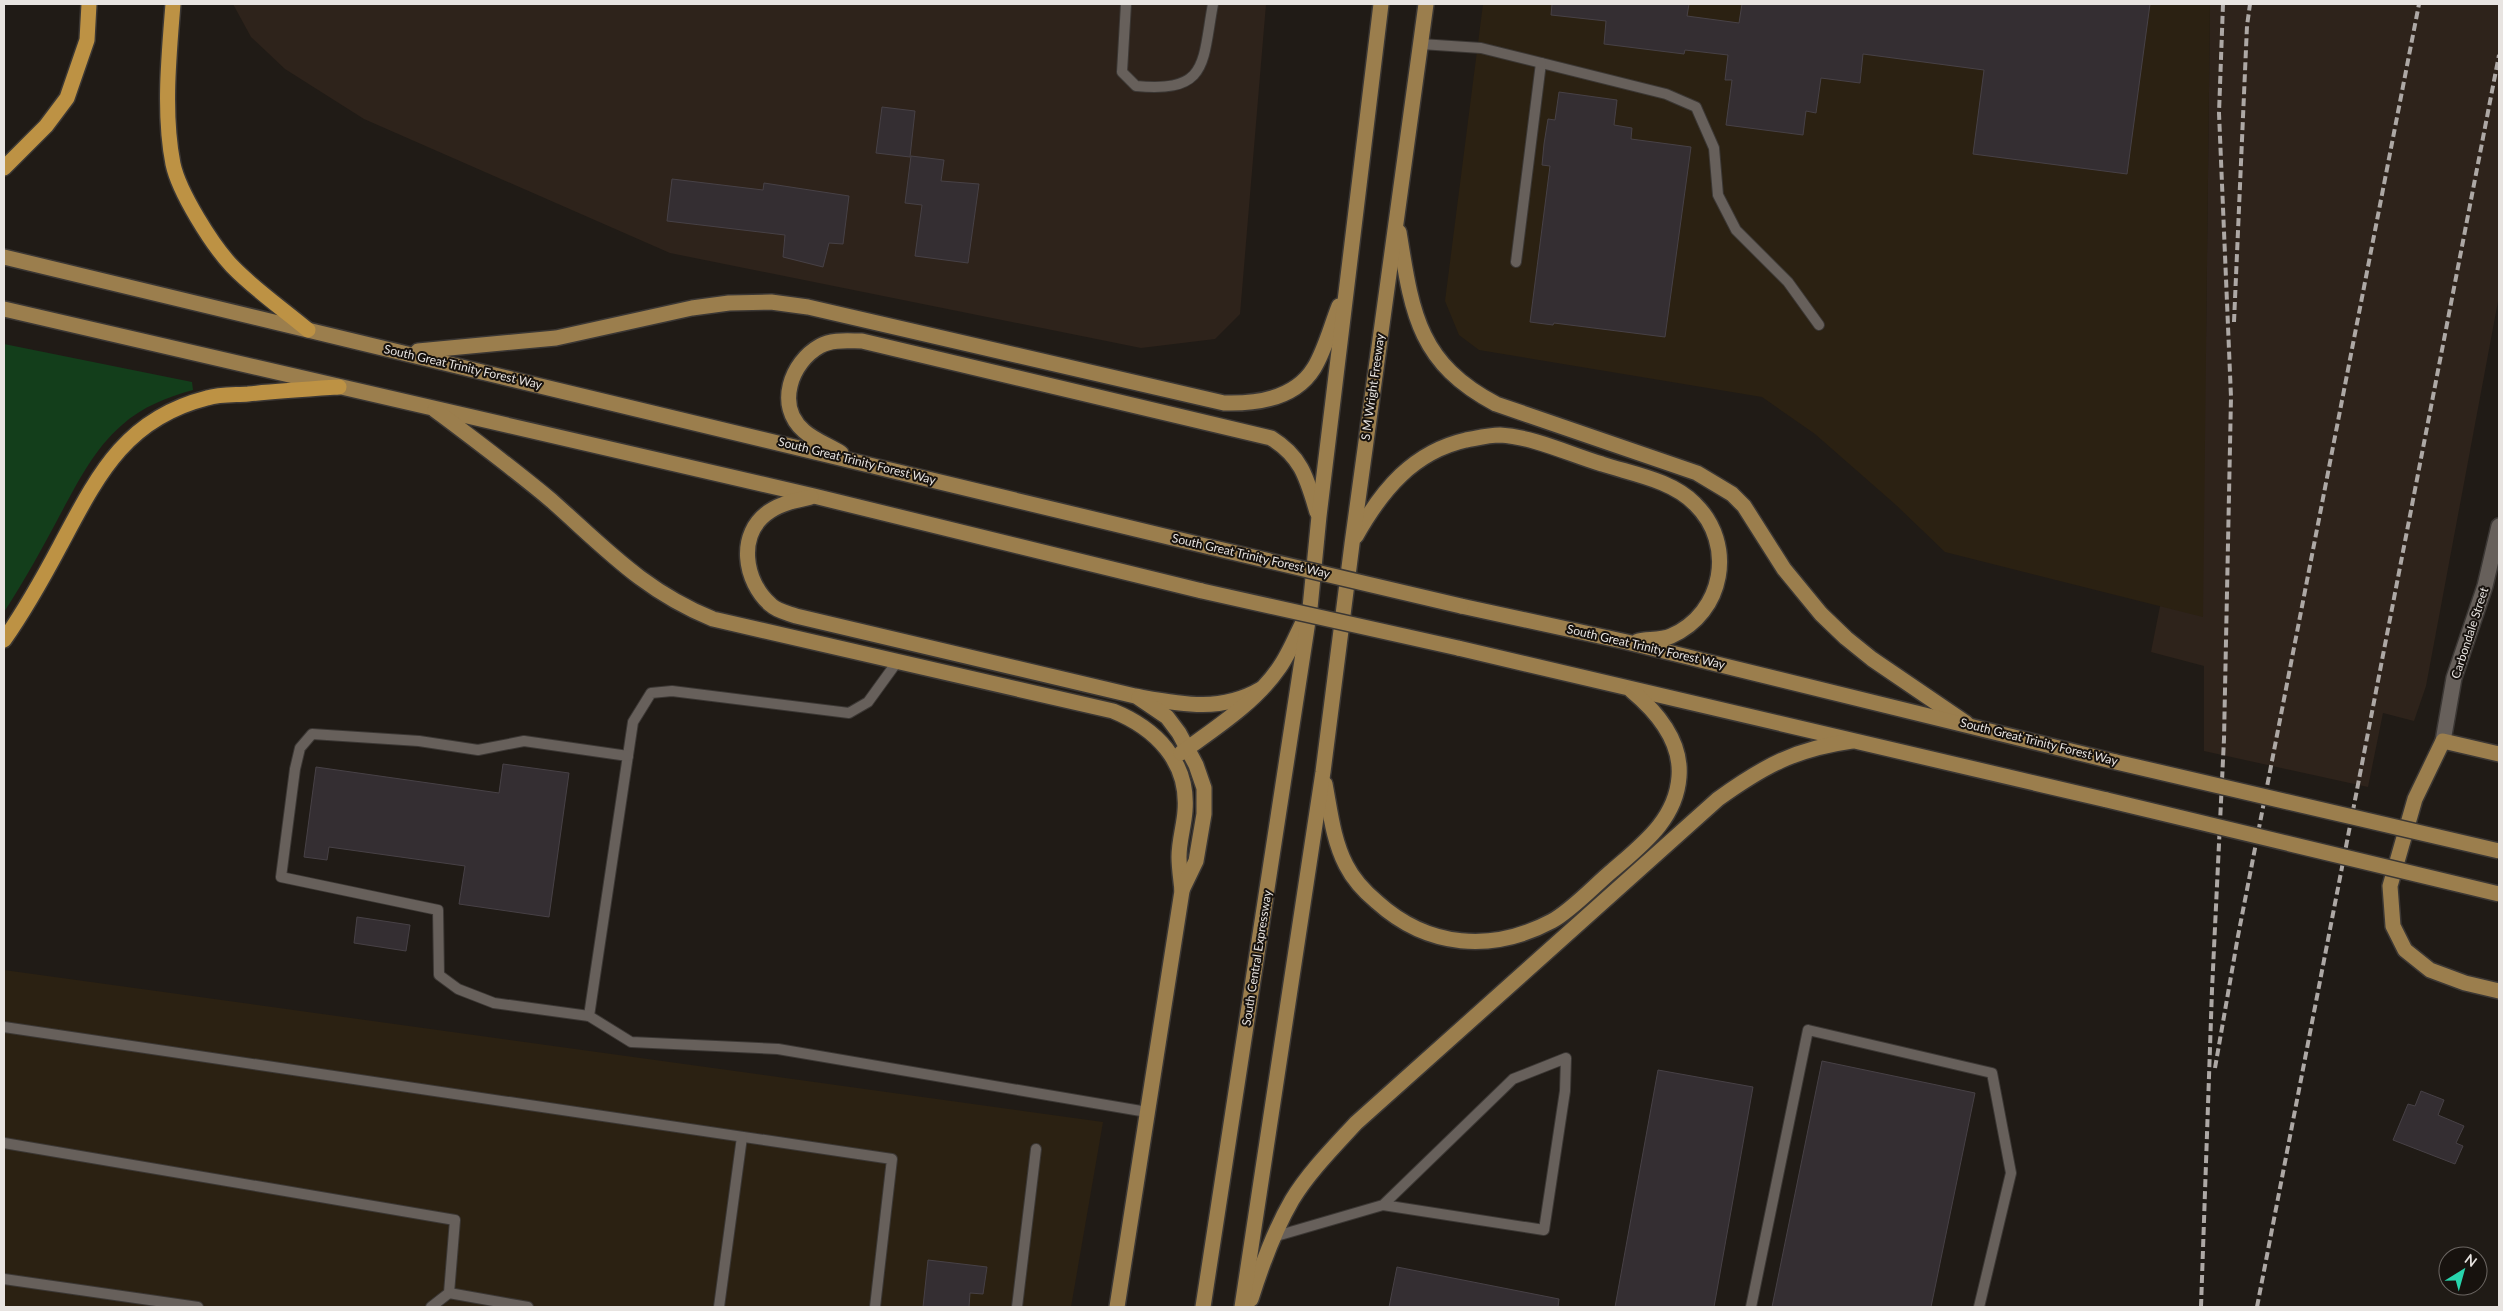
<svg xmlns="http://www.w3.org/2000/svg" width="2503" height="1311" font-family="Lato,sans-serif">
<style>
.built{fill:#2e231b}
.industrial{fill:#2b2112}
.green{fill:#133e1b}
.building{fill:#342e32;stroke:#474146}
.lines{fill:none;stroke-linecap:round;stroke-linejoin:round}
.lane-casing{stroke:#3b3734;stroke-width:12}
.street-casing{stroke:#3b3734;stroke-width:18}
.primary-casing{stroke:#3b3734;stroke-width:18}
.highway-casing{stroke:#3b3734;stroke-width:18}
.lane{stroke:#67605b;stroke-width:10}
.street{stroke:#67605b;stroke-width:15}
.primary{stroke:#9b7e4d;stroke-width:15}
.highway{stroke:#bd9244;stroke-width:15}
.rail{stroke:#ada8a5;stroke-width:4;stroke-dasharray:8 4;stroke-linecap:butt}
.primary-bridge-casing{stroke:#3b3734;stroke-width:18;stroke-linecap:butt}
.primary-bridge{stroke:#9b7e4d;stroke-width:15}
.labels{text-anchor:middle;stroke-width:4;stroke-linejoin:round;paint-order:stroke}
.street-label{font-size:12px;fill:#e8e4e1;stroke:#17120e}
</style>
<rect width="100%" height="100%" fill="#201b16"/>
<g class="built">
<path d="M233 4H1266L1240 314 1215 339 1141 348 670 253 364 119 285 69 251 37Z"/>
<path d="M2210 4H2499V296L2426 686 2414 721 2383 713 2368 787 2204 751V666L2151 652 2196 424 2206 338Z"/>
</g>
<g class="industrial">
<path d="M1483 4H2210L2203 617 1945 552 1896 505 1815 434 1762 397 1479 350 1459 335 1445 301Z"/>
<path d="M4 970 1103 1122 1071 1307H4Z"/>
</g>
<path class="green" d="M4 344 192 382 193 390C167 397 142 407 122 425 94 449 78 482 61 513 43 547 25 580 4 612Z"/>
<g class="building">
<path d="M1552 4H1689L1687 16 1739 23 1742 4H2150L2127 174 1973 154 1984 70 1863 54 1860 83 1821 78 1816 113 1806 111 1803 135 1726 125 1732 80H1725L1728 55 1685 50 1684 54 1604 44 1606 21 1551 15Z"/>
<path d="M1559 92 1617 100 1614 125 1632 128 1631 139 1691 147 1665 337 1554 323 1553 325 1530 322 1550 166 1542 165 1544 144 1548 119 1555 120Z"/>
<path d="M882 107 915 111 910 157 876 153Z"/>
<path d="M911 156 944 160 941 181 979 184 968 263 915 256 922 205 905 203Z"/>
<path d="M672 179 763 190 764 183 849 196 843 244 829 243 823 267 783 257 785 235 667 221Z"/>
<path d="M503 764 569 773 549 917 459 904 465 866 329 847 327 860 304 857 316 767 499 793Z"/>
<path d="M357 917 410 925 406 951 354 943Z"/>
<path d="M1822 1061 1975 1093 1931 1307H1772Z"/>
<path d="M1658 1070 1753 1087 1714 1307H1615Z"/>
<path d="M2421 1091 2444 1100 2438 1115 2464 1126 2456 1143 2463 1146 2455 1164 2393 1140 2408 1104 2415 1106Z"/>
<path d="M928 1260 987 1267 983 1294 970 1293 969 1307H923Z"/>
<path d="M1397 1267 1559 1299 1558 1307H1389Z"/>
</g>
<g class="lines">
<defs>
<g id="lane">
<path d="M1126 4 1122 72 1136 86C1209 93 1202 63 1213 4"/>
<path d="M1421 44 1481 48 1666 94 1696 107 1714 148 1718 195 1736 230 1788 282 1819 325"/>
<path d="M1516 262 1541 63"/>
<path d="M897 662 868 702 849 713 672 691 651 693 633 722 589 1016 631 1042 778 1049 1147 1112"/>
<path d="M589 1016 494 1003 458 989 439 975 438 910 281 877 295 769 300 748 312 734 419 741 478 750 524 741 628 756"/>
<path d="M4 1027 892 1159 875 1307"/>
<path d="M4 1143 455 1220 449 1293 431 1307"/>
<path d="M1273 1237 1383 1205 1544 1230 1565 1091 1566 1058 1513 1079 1383 1205"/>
<path d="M4 1279 198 1307"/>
<path d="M449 1293 528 1307"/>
<path d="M719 1307 742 1137"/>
<path d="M1017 1307 1036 1149"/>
<path d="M1751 1307 1808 1030 1992 1073 2011 1173 1979 1307"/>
</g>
<path id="street" d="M2443 741 2454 678 2485 586 2499 526"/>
<g id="primary">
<path d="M1399 232C1412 313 1418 363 1496 404L1697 473 1732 494 1744 506 1784 569 1821 614 1846 638 1872 659 1966 723"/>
<path d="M4 257 1210 547"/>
<path d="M4 309 814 496 1202 591"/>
<path d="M418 351 556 338 692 308 729 303 771 302 808 307 1224 403C1256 404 1295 399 1314 368 1325 350 1331 326 1339 306"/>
<path d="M435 410C475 440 514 469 552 501 606 549 644 591 713 619L1113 711C1155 728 1189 761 1185 811 1184 826 1179 841 1179 857 1179 868 1181 880 1182 891L1117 1307"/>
<path d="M841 453C830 446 814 440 804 431 775 406 791 362 820 346 832 339 849 341 862 341L1271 438C1302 457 1307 479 1317 512"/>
<path d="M811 497C797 500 782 503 770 511 736 533 744 582 771 605 777 611 788 613 796 616L1135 696C1180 704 1220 713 1261 689"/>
<path d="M1356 536C1382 490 1413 452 1466 440 1477 438 1489 435 1500 435 1534 437 1569 454 1602 464 1632 474 1672 480 1695 504 1736 544 1724 613 1671 636 1662 640 1648 639 1638 641"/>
<path d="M1461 606 1627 642 2116 762"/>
<path d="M1458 648 2107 800"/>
<path d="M1139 698 1167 717 1179 733 1196 765 1204 788V814L1196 861 1182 890"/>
<path d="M1181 753C1214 729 1255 703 1279 668 1289 654 1296 636 1304 620"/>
<path d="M2499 754 2443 741 2415 799 2390 886 2393 926 2405 950 2430 970 2465 983 2499 991"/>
<path d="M1325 784C1330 810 1333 840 1346 865 1353 879 1365 892 1377 902 1428 948 1492 953 1552 921 1571 911 1596 884 1613 870 1643 844 1676 819 1679 777 1682 741 1657 712 1632 691"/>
<path d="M1251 1299C1262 1264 1274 1231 1292 1200 1309 1172 1334 1147 1356 1123L1718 799C1764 766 1795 749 1852 741"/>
<path d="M1203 1307 1310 608 1319 516 1381 4"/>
<path d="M1242 1307 1323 772 1352 544 1426 4"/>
</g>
<g id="highway">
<path d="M173 4C169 55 163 113 173 164 179 192 212 245 232 266 254 289 283 309 308 330"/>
<path d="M4 168 46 126 67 98 87 40 89 4"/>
<path d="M4 640C25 610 43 578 60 546 97 477 124 419 207 398 220 394 235 395 248 394 278 391 309 389 339 387"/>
</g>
</defs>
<use href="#lane" class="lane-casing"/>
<use href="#street" class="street-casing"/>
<use href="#primary" class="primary-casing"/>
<use href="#highway" class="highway-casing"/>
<use href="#lane" class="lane"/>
<use href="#street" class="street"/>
<use href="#primary" class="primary"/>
<use href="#highway" class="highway"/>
<g class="rail">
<path d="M2234 322 2247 26 2250 4"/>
<path d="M2215 1068 2238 936 2419 4"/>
<path d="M2201 1307 2212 990 2224 739 2231 397 2219 113 2223 4"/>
<path d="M2257 1307 2499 55"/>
</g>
<defs>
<g id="primary-bridge">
<path d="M1210 547 1461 606"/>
<path d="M1202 591 1458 648"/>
<path d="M2116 762 2499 851"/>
<path d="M2107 800 2499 894"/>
</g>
</defs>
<use href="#primary-bridge" class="primary-bridge-casing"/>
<use href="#primary-bridge" class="primary-bridge"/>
</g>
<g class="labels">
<g class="street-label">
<text transform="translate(463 367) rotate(13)" y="4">South Great Trinity Forest Way</text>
<text transform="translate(1373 387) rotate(-82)" y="4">S M Wright Freeway</text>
<text transform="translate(857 461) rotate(14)" y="4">South Great Trinity Forest Way</text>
<text transform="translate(1251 556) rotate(13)" y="4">South Great Trinity Forest Way</text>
<text transform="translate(2470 633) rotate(-72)" y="4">Carbondale Street</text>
<text transform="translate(1646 647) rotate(13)" y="4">South Great Trinity Forest Way</text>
<text transform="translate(2039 742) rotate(14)" y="4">South Great Trinity Forest Way</text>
<text transform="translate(1257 958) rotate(-81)" y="4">South Central Expressway</text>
</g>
</g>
<rect width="2503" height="1311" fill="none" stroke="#e8e4e1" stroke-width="10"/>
<g transform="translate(2463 1271) rotate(37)"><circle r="24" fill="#17120e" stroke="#6b6662"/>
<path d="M0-4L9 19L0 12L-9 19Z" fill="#28d5ad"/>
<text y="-8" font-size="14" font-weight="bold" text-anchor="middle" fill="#e8e4e1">N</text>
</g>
</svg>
